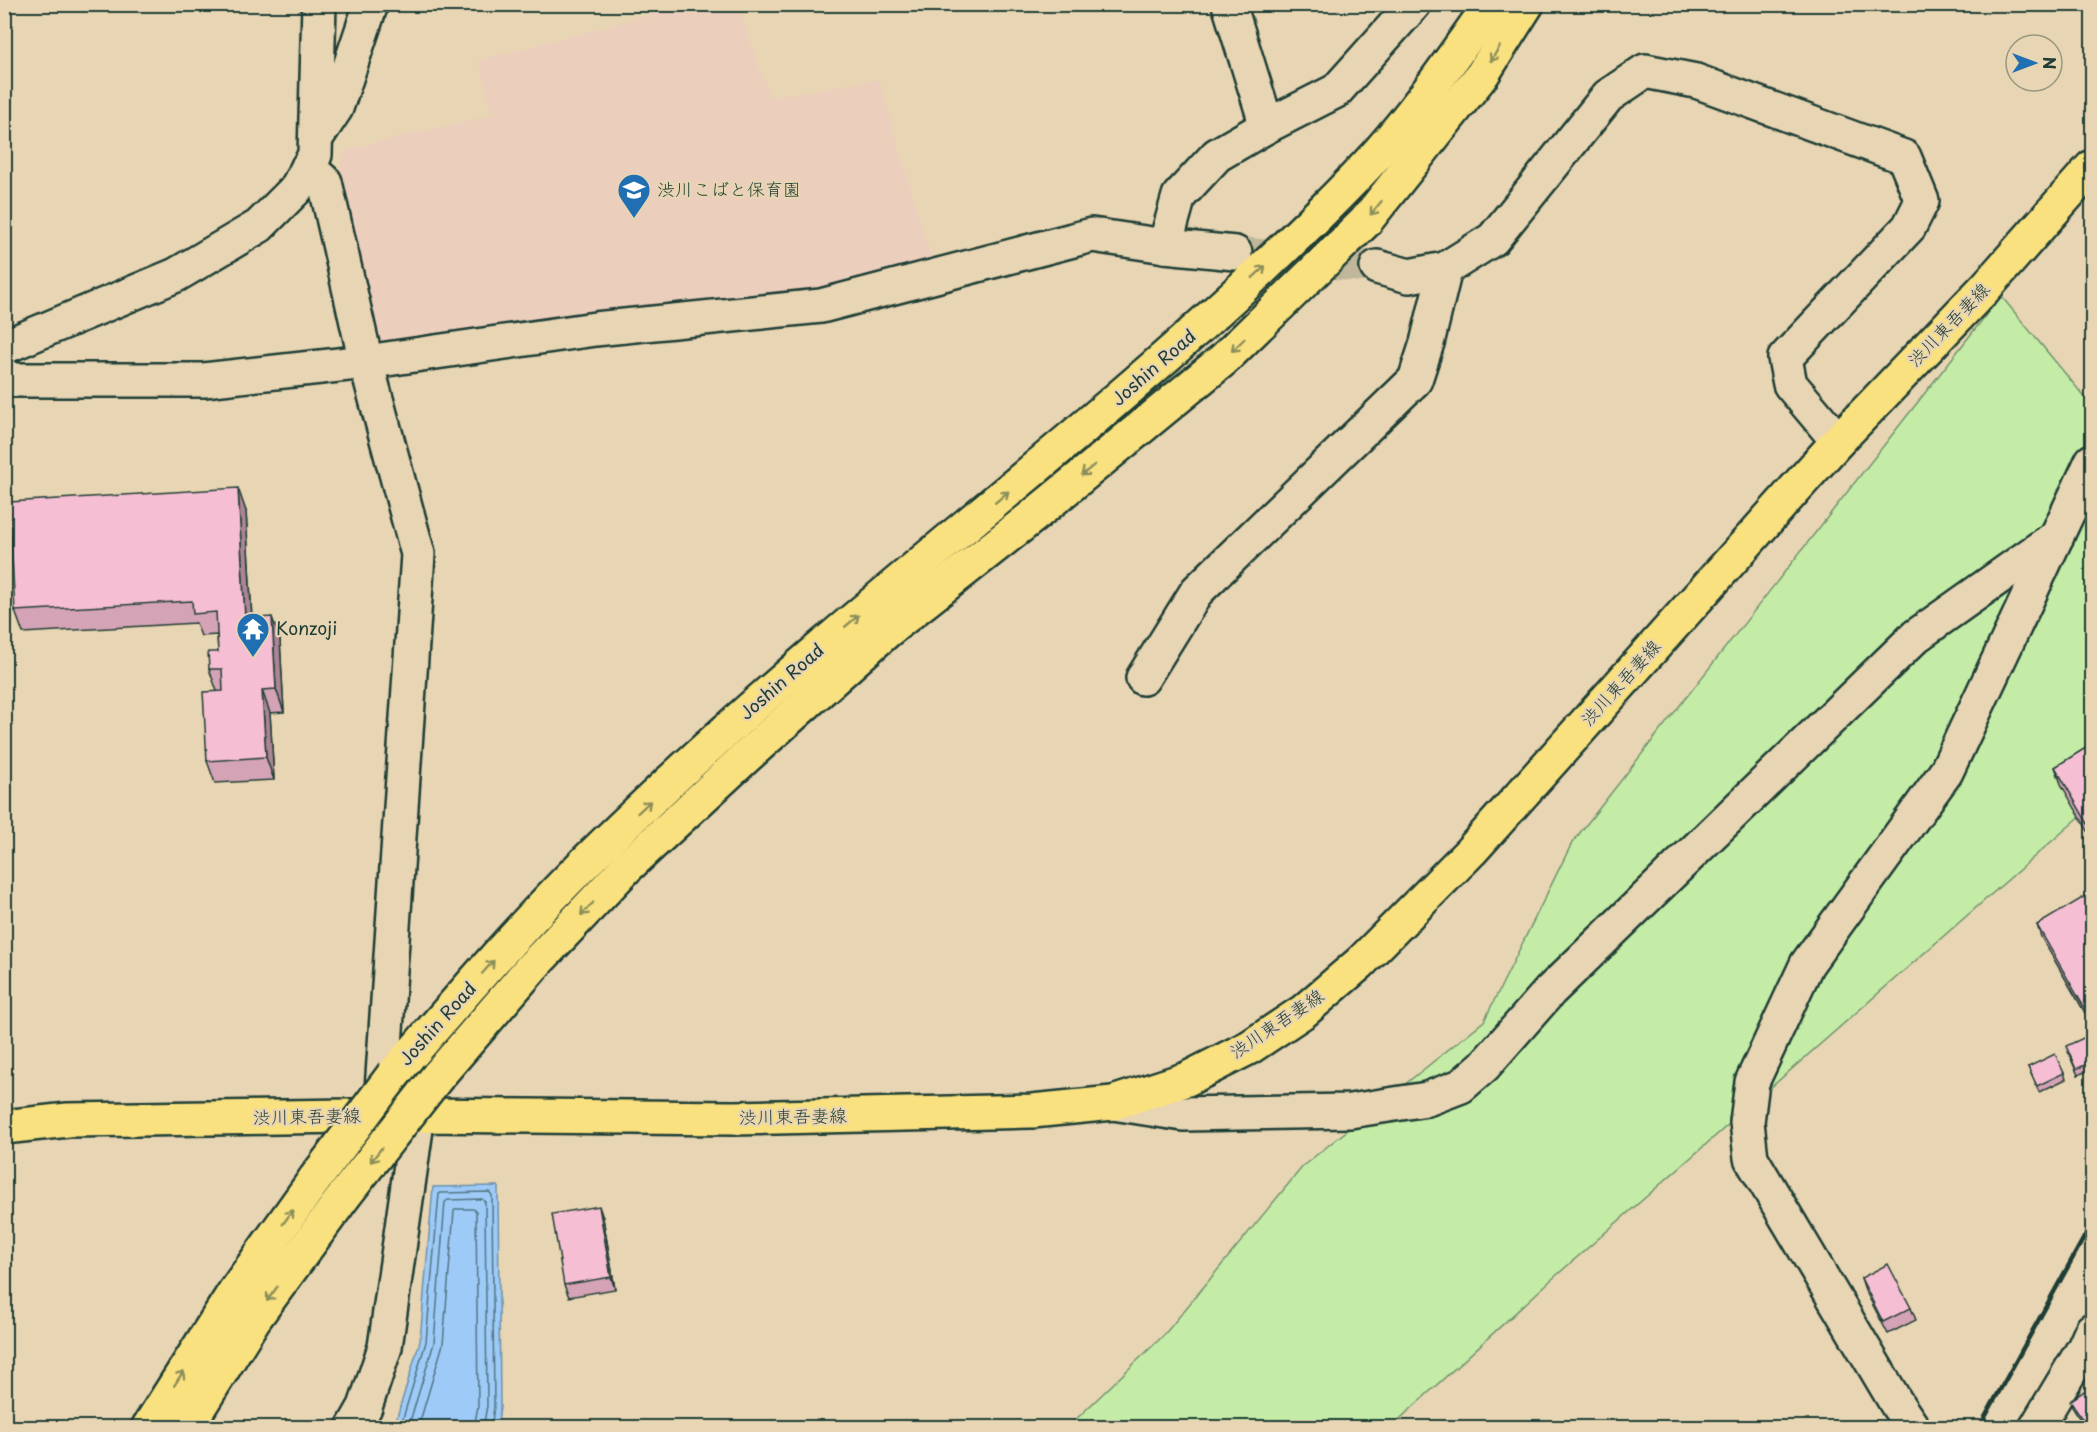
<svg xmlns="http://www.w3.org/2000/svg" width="2097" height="1432" font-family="'Playpen Sans','Klee One',sans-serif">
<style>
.built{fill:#eccebd}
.green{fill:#c4eca7;stroke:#72946e;stroke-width:1.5}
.water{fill:#9ecaf8;stroke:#6b92aa;stroke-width:1.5}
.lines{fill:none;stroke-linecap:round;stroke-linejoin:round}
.shore{stroke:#527582;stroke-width:1.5}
.minor-tunnel{stroke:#c0b79a;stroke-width:33;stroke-dasharray:33 16;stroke-linecap:butt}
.minor-casing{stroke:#1f3d34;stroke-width:38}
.major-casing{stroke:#1f3d34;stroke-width:38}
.highway-casing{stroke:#1f3d34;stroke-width:38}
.minor{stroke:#e8d5b3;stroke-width:33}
.major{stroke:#fae180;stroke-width:33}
.highway{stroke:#fae180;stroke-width:33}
.rail{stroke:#1f3d34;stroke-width:4.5}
.highway-bridge-casing{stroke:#1f3d34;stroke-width:38;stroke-linecap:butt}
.highway-bridge{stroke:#fae180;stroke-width:33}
.wall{fill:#d4a3b5;stroke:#1f3d34;stroke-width:1.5}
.shaded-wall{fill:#ac8594;stroke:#1f3d34;stroke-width:1.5}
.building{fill:#f6bed3;stroke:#1f3d34;stroke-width:1.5}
.oneway{stroke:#8c8f5a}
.labels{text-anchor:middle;stroke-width:4.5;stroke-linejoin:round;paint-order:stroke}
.poi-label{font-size:18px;fill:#1f3d34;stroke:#e8d5b3;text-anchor:start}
.street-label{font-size:18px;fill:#1f3d34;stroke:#e8d5b3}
</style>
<rect width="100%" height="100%" fill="#e8d5b3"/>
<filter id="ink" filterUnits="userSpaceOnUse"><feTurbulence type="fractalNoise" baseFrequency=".0167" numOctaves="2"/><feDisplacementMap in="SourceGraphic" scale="12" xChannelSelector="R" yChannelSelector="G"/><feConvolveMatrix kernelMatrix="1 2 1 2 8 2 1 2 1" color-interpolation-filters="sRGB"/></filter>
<g filter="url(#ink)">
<path class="built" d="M687 5H737L770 97 879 79 933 265 818 298 387 348 375 341 339 173 346 150 492 115 479 60Z"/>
<path class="green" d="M2001 296 2092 406V806L1550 1281 1391 1427 1067 1428 1164 1335 1304 1165 1484 1021 1572 843Z"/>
<path class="water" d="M498 1186 500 1408 497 1427H394L420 1341 433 1187Z"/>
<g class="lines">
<g class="shore">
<path d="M400 1428 426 1342 439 1194 441 1193 489 1192 492 1195 494 1407 491 1428"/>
<path d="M408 1428 434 1343 445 1202 448 1200 482 1199 485 1202 487 1406 483 1428"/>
<path d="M418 1428 443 1344 454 1211 456 1209H473L476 1211 478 1406 474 1428"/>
</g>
<path class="minor-tunnel" d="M1235 253 1377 267"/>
<defs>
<g id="minor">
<path d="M1229 4 1267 126"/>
<path d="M318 135 336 108 371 4"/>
<path d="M308 167 325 182 366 362 418 554 381 1105"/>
<path d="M1165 246 1179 196 1217 155 1267 126 1336 91 1414 4"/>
<path d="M1377 267 1409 276 1445 269 1493 239 1608 96 1645 71 1696 81 1904 157 1922 201 1909 227 1785 358 1790 384 1838 441"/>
<path d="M4 347 176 275 259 226 296 189 315 155 319 4"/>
<path d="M4 375 13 380H204L366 362 595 329 821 306 1092 235 1165 246 1235 253"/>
<path d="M1143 678 1197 591 1415 380 1427 343 1445 269"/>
<path d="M1113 1103 1183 1114 1350 1111 1427 1099 1461 1086 1484 1066 1550 991 1916 636 2057 536"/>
<path d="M353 1428 365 1407 385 1347 418 1115"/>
<path d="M1913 1428 1898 1406 1751 1158 1747 1122 1752 1082 1807 964 1946 772 2092 461"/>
<path d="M2036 1428 2084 1348 2092 1330"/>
</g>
<path id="major" d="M4 1127 68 1120 418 1115 734 1118 1032 1111 1113 1103 1187 1079 1250 1047 1304 1011 1360 963 1471 851 1838 441 1985 288 2092 167"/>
<g id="highway">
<path d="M394 1074C461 997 528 917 602 846 674 776 749 709 825 644 970 520 1120 403 1259 272 1300 233 1341 194 1379 152 1420 106 1455 54 1491 4"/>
<path d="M438 1076 532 967 627 867 747 756 887 631 1032 517 1223 360 1365 222 1482 75 1527 4"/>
<path d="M148 1428 235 1291 315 1179"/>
<path d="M186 1428 254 1319 344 1196"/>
</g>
</defs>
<use href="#minor" class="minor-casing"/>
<use href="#major" class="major-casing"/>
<use href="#highway" class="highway-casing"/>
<use href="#minor" class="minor"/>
<use href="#major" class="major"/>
<use href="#highway" class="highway"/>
<path class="rail" d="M1979 1428 2092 1223"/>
<defs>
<g id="highway-bridge">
<path d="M315 1179 394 1074"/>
<path d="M344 1196 438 1076"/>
</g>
</defs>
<use href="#highway-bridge" class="highway-bridge-casing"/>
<use href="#highway-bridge" class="highway-bridge"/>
</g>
<g class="wall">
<path d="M246 511 252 618 280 640 284 712 270 713 274 780 215 783 207 761 217 691 209 669 218 652 217 635 201 636 196 623 23 633 15 611Z"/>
<path d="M2092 744V838L2061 784 2055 767Z"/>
<path d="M2092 901V1025L2041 937 2037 925Z"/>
<path d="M2092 1034V1069L2078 1075 2068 1052Z"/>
<path d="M2028 1067 2064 1073 2066 1079 2039 1092Z"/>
<path d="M603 1218 615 1289 569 1297 564 1285Z"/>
<path d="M1861 1278 1911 1308 1916 1320 1888 1334 1865 1290Z"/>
<path d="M2092 1386 2084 1426 2072 1407 2070 1401Z"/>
</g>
<g class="shaded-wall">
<path d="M238 488 246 511 253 641 245 619Z"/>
<path d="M272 617 280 640 284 712 276 689Z"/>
<path d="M262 690 270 713 274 780 266 757Z"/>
<path d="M599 1206 603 1218 615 1289 611 1277Z"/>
<path d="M2092 1412V1420L2084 1426 2082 1419Z"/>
</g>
<g class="building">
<path d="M238 488 245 619 272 617 276 689 262 690 266 757 207 761 203 692 223 691 222 669H209L208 652H218L216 612 193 614 192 601 15 611 9 502Z"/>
<path d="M2092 744V831L2055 767Z"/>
<path d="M2089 894 2092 901V1021L2037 925Z"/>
<path d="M2092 1034V1062L2076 1069 2066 1046Z"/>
<path d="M2055 1054 2064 1073 2037 1086 2028 1067Z"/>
<path d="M599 1206 611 1277 564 1285 552 1214Z"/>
<path d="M1888 1264 1911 1308 1883 1322 1861 1278Z"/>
<path d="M2092 1386V1412L2082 1419 2070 1401Z"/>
</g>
<defs><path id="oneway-shaft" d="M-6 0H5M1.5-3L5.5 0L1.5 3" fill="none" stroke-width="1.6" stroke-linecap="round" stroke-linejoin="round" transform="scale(1.5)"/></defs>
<g class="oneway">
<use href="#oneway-shaft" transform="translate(1495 54) rotate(122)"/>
<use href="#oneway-shaft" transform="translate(1376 208) rotate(129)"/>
<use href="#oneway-shaft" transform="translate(1259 272) rotate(-43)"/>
<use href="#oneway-shaft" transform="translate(1238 345) rotate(136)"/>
<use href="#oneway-shaft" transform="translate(1088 470) rotate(141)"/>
<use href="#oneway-shaft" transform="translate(1002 497) rotate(-40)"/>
<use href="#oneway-shaft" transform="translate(852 621) rotate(-40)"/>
<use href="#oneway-shaft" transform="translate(644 807) rotate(-43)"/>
<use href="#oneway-shaft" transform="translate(587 909) rotate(134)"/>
<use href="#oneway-shaft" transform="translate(488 967) rotate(-48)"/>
<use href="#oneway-shaft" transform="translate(376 1155) rotate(128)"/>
<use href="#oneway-shaft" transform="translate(288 1217) rotate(-54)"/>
<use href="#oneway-shaft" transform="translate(272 1294) rotate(126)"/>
<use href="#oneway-shaft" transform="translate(179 1378) rotate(-58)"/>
</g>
</g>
<defs>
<symbol id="school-pin" viewBox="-11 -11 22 30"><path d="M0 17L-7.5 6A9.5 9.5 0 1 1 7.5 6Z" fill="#1f6fb2" stroke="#e8d5b3"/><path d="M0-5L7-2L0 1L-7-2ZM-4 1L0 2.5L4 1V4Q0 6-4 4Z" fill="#fff"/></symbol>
<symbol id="temple-pin" viewBox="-11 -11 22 30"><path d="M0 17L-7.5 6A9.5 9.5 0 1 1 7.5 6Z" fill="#1f6fb2" stroke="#e8d5b3"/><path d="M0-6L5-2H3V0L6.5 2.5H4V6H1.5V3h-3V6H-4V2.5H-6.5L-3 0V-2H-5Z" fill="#fff"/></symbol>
</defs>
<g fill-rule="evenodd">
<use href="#school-pin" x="615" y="171" width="38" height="52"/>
<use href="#temple-pin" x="234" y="610" width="38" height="52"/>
</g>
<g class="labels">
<g class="poi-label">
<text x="657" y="196">渋川こばと保育園</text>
<text x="276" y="635">Konzoji</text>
</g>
<g class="street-label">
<text transform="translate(1949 325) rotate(-46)" y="6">渋川東吾妻線</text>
<text transform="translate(1154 368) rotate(-41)" y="6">Joshin Road</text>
<text transform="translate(782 682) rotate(-41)" y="6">Joshin Road</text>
<text transform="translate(1621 683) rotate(-48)" y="6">渋川東吾妻線</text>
<text transform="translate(438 1024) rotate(-48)" y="6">Joshin Road</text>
<text transform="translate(1277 1024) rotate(-34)" y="6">渋川東吾妻線</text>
<text transform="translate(307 1117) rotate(-1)" y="6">渋川東吾妻線</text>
<text transform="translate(793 1117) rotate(-1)" y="6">渋川東吾妻線</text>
</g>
</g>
<rect width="2097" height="1432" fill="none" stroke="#e8d5b3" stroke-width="24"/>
<rect x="12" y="12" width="2073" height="1408" fill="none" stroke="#1f3d34" stroke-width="2" filter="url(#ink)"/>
<g transform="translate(2034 63) rotate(90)"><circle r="28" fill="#e8d5b3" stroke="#989880" stroke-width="1.5"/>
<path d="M0-4.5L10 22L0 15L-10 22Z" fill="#1f6fb2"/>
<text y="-9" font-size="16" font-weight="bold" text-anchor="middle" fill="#1f3d34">N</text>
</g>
</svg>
